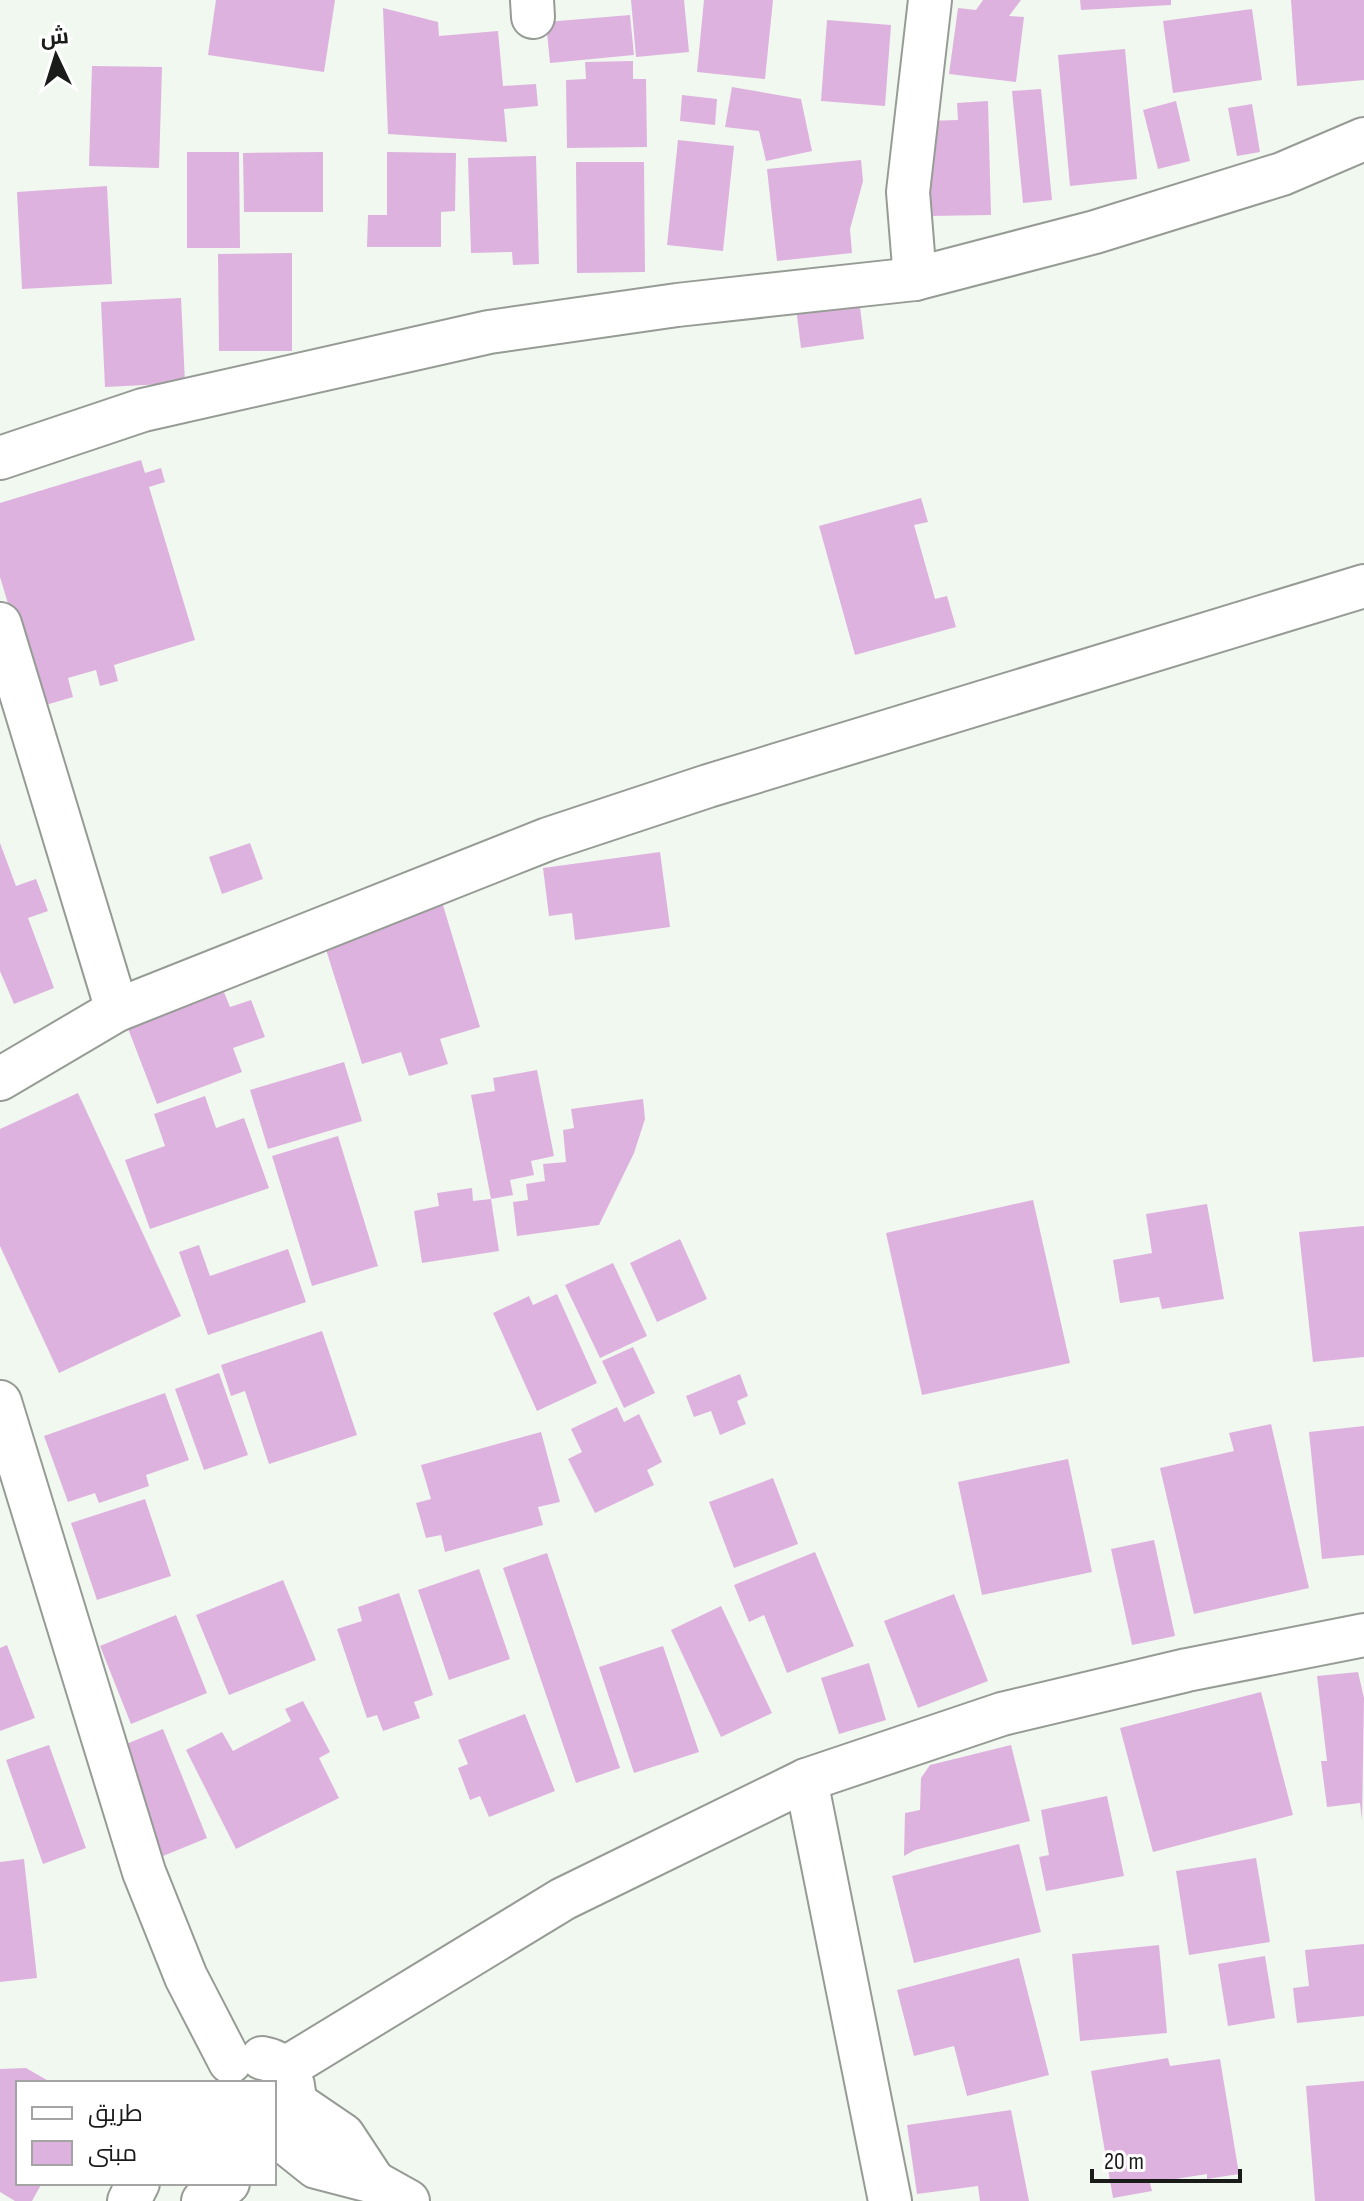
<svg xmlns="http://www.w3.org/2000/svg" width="1364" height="2201" font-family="'Sofia Sans Condensed',Cairo,sans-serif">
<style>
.building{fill:#deb2de}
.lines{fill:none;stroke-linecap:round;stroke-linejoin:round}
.street-casing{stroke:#969c95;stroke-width:46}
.street{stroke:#fff;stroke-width:42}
</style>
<rect width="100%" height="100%" fill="#f1f8f0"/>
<g class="building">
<path d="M216 0H335L324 72 208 55Z"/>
<path d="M631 0H684L689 52 636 57Z"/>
<path d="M704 0H773L765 79 697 72Z"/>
<path d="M983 0H1021L1009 16 1024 17 1016 82 949 74 958 8 976 10Z"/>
<path d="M1080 0H1171V5L1081 10Z"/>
<path d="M1291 0H1364V80L1297 86Z"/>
<path d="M383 8 438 22 439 36 498 31 503 86 536 84 538 106 504 109 507 142 388 134Z"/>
<path d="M1252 9 1262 80 1173 93 1163 21Z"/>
<path d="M630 15 634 55 550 63 546 22Z"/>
<path d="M827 20 891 25 885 106 821 101Z"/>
<path d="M1125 49 1137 179 1070 186 1058 55Z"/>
<path d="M633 61V79H646L647 147 567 148 566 80 586 79 585 62Z"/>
<path d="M92 66 162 67 159 168 89 166Z"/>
<path d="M732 87 801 99 812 151 766 161 759 131 725 127Z"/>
<path d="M1041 89 1052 200 1023 203 1012 91Z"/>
<path d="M682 95 717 99 715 125 680 121Z"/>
<path d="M988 101 991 215 930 216 928 121 958 120 957 103Z"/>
<path d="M1176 101 1190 161 1158 169 1143 110Z"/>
<path d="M1252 104 1260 152 1237 156 1228 108Z"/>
<path d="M678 140 734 146 723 251 667 245Z"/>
<path d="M187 152H239L240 248H187Z"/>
<path d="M323 152V212H244L243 153Z"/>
<path d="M387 152 456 153 455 211 441 212V247H367L368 215H387Z"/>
<path d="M536 156 539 264 513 265 512 252 471 253 468 158Z"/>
<path d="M861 160 863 181 850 229 852 253 777 261 767 169Z"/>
<path d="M576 162H644L645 272 577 273Z"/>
<path d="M107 186 112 284 22 289 17 192Z"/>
<path d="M292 253V351H219L218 254Z"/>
<path d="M181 298 185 383 105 387 101 302Z"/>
<path d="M859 299 864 339 801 348 796 308Z"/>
<path d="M141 460 145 473 161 468 165 482 149 487 195 640 114 665 118 681 100 686 96 670 68 678 73 697 39 707 0 577V503Z"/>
<path d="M921 498 928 522 914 525 935 599 947 596 956 627 855 655 819 526Z"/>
<path d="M0 843 16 886 36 879 48 911 28 918 54 988 14 1004 0 971Z"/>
<path d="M250 843 263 879 222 894 209 857Z"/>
<path d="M660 852 670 927 575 940 572 913 549 916 543 868Z"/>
<path d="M442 902 480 1027 440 1039 448 1064 409 1076 401 1052 362 1064 323 940Z"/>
<path d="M220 982 230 1007 251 1000 265 1037 233 1048 242 1072 157 1104 124 1018Z"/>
<path d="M344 1062 362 1121 268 1149 250 1090Z"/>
<path d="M537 1070 554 1156 531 1161 534 1175 510 1180 513 1195 491 1199 499 1251 422 1263 414 1211 439 1206 437 1193 472 1188 473 1201 491 1199 471 1095 495 1091 493 1078Z"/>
<path d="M78 1093 181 1316 59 1373 0 1246V1129Z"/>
<path d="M205 1096 216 1128 244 1118 269 1188 150 1229 125 1160 165 1146 154 1114Z"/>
<path d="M643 1099 645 1119 634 1153 599 1225 517 1236 513 1202 528 1200 526 1184 545 1181 543 1164 566 1162 563 1130 574 1128 571 1109Z"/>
<path d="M338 1136 378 1266 312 1286 272 1156Z"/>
<path d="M1033 1200 1070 1363 922 1395 886 1233Z"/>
<path d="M1207 1204 1224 1299 1162 1309 1159 1297 1120 1303 1113 1260 1152 1253 1146 1214Z"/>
<path d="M1364 1226V1357L1313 1362 1299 1232Z"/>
<path d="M680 1239 707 1299 657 1322 630 1263Z"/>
<path d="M199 1245 210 1276 288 1249 306 1302 208 1335 179 1252Z"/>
<path d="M613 1263 647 1336 600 1358 565 1285Z"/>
<path d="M557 1294 597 1383 537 1411 493 1313 529 1296 533 1305Z"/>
<path d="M322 1331 357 1435 269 1464 245 1391 231 1396 221 1365Z"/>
<path d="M633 1347 655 1393 624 1408 602 1361Z"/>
<path d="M219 1373 248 1455 204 1470 175 1389Z"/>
<path d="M740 1374 748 1396 737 1401 746 1424 720 1435 711 1411 694 1417 686 1396Z"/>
<path d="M165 1393 189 1460 146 1475 149 1486 99 1503 95 1493 68 1502 44 1436Z"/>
<path d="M617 1407 624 1422 639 1414 662 1462 647 1470 654 1485 595 1513 568 1459 582 1452 571 1429Z"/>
<path d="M1271 1424 1309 1588 1194 1614 1160 1468 1234 1451 1229 1433Z"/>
<path d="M1364 1426V1555L1322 1559 1309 1432Z"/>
<path d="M541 1432 560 1502 538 1507 543 1525 445 1552 441 1535 426 1538 416 1503 431 1499 421 1465Z"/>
<path d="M1068 1459 1092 1572 982 1595 958 1482Z"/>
<path d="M773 1478 798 1544 734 1568 709 1502Z"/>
<path d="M145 1499 171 1576 97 1600 71 1523Z"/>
<path d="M1154 1540 1175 1636 1132 1645 1111 1549Z"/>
<path d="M815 1552 854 1646 787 1673 764 1615 749 1622 734 1585Z"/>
<path d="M547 1553 620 1768 576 1783 503 1568Z"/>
<path d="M479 1569 510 1659 449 1680 418 1590Z"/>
<path d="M283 1580 316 1660 229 1695 196 1615Z"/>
<path d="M399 1593 433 1695 414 1702 420 1718 383 1731 377 1715 367 1718 337 1629 362 1621 358 1607Z"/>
<path d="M954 1594 988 1681 918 1708 884 1621Z"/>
<path d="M721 1606 772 1713 721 1737 671 1630Z"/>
<path d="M176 1615 207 1693 131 1724 100 1646Z"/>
<path d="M7 1645 35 1718 0 1731V1648Z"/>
<path d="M663 1646 699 1752 634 1773 599 1667Z"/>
<path d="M869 1663 886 1720 839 1734 821 1678Z"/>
<path d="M1358 1672 1364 1698 1362 1820 1360 1803 1327 1807 1321 1761H1327L1317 1676Z"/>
<path d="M1261 1692 1293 1815 1153 1852 1120 1728Z"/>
<path d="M303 1701 330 1752 319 1758 339 1798 236 1849 186 1750 222 1732 233 1751 291 1721 285 1709Z"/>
<path d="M525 1714 555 1791 489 1817 480 1796 470 1800 458 1768 468 1764 458 1740Z"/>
<path d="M163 1729 207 1838 163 1856 119 1747Z"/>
<path d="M49 1745 86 1848 43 1864 6 1760Z"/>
<path d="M1011 1745 1030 1821 915 1850 904 1856 905 1813 920 1810 921 1778 930 1765Z"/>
<path d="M1107 1796 1124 1876 1046 1891 1039 1857 1049 1855 1041 1810Z"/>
<path d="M1019 1844 1041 1932 914 1963 892 1876Z"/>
<path d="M1256 1858 1270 1942 1189 1955 1176 1871Z"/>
<path d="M24 1859 37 1978 0 1982V1862Z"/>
<path d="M1364 1944V2016L1297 2023 1293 1988 1309 1986 1305 1950Z"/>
<path d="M1159 1945 1167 2033 1080 2041 1072 1954Z"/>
<path d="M1265 1956 1275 2018 1228 2026 1218 1964Z"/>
<path d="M1019 1958 1049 2075 967 2096 954 2046 914 2056 897 1990Z"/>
<path d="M1168 2058 1170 2066 1220 2059 1239 2174 1207 2179V2174L1150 2183 1152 2191 1113 2198 1091 2071Z"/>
<path d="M26 2068 52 2083H18V2183H42L32 2201H15L0 2192V2069Z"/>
<path d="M1364 2081V2201H1315L1306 2086Z"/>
<path d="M1011 2110 1029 2201H980L978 2186 917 2194 907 2125Z"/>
</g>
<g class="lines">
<defs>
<g id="street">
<path d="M532 0 533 17"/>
<path d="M915 279 908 192 930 0"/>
<path d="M0 458 143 410 489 332 677 305 915 279 1095 232 1282 174 1364 139"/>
<path d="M0 624 117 1010"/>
<path d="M0 1079 117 1010 548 839 708 786 1364 586"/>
<path d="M0 1402 144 1872 186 1977 230 2062"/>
<path d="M806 1780 890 2201"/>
<path d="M262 2058C303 2065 302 2114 274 2135"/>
<path d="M284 2069 563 1899 806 1780 1002 1714 1187 1670 1364 1635"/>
<path d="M296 2103 343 2135 374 2182"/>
<path d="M276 2135 316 2167 374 2182 408 2201"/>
<path d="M129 2201 138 2183"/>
<path d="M203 2201 228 2183"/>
</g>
</defs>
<use href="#street" class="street-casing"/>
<use href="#street" class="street"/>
</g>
<rect x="16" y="2081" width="260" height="104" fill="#ffffff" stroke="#a3a4a3" stroke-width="2"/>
<rect x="32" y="2107" width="40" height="12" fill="#ffffff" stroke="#a3a4a3" stroke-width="2"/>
<text x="88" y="2121" font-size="24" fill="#191c19">طريق</text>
<rect x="32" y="2141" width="40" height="24" fill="#deb2de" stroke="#a3a4a3" stroke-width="2"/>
<text x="88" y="2161" font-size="24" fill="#191c19">مبنى</text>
<g transform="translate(56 56) rotate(356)" stroke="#ffffff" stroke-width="6" paint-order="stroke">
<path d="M0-6L14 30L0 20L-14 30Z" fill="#191c19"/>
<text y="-12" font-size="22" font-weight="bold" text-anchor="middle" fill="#191c19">ش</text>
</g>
<path d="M1092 2169v12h148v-12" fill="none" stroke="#191c19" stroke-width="4"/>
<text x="1104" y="2169" font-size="24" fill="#191c19" stroke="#ffffff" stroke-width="6" paint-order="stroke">20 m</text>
</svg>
